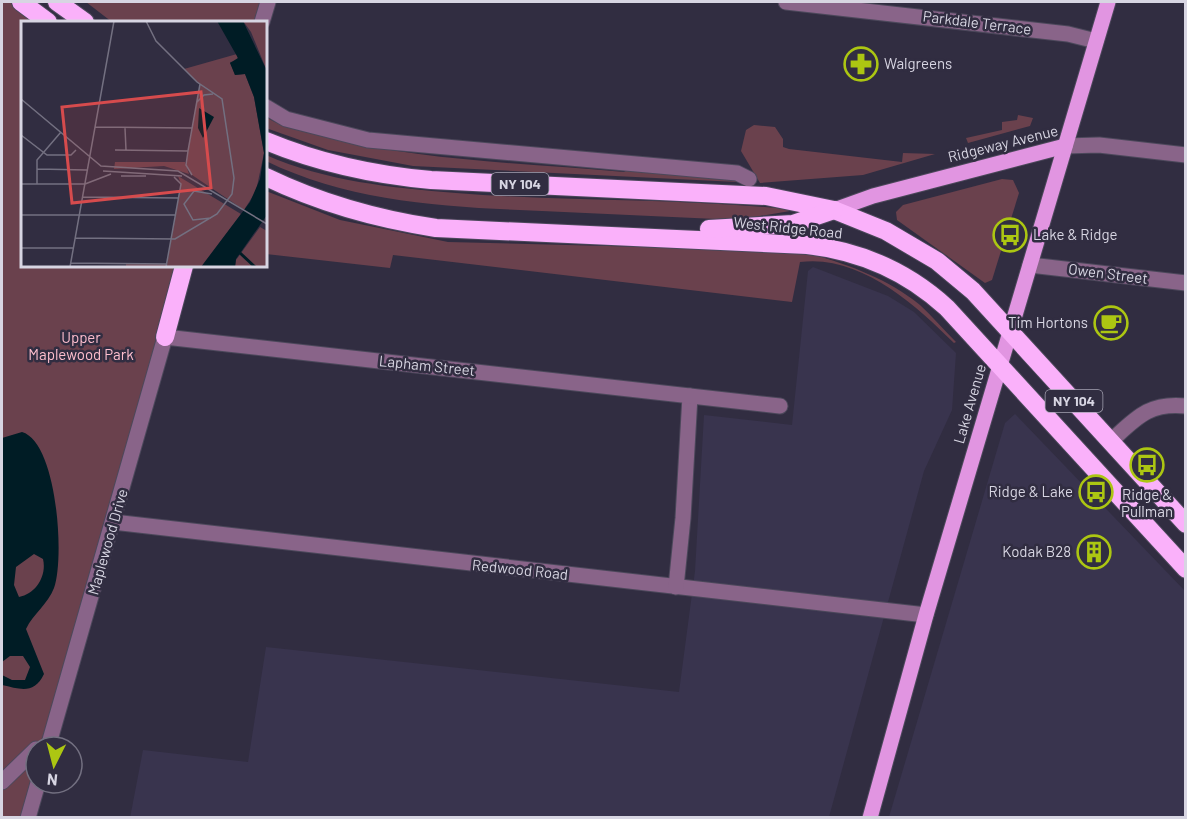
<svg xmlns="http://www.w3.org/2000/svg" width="1187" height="819" font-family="Barlow,sans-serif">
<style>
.built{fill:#39344e}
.green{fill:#6a414d}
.water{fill:#001c25;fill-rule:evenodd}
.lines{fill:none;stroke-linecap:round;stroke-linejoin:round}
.minor-casing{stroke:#4c485b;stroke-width:17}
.major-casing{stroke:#4c485b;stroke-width:17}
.highway-casing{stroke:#4c485b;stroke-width:20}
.minor{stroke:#896489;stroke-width:15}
.major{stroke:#e195e1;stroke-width:15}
.highway{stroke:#fab1fa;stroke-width:18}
.labels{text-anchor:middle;stroke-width:5;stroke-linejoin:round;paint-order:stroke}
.shield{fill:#312d41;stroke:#a5a3b2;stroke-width:1.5}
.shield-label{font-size:14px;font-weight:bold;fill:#d7d5e2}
.street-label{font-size:15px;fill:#d7d5e2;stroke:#312d41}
.poi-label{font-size:15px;fill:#d7d5e2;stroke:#312d41;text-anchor:end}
.park-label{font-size:15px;fill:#febece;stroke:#312d41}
.inset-river{fill:none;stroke:#001c25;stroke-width:3}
.inset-road{fill:none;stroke:#737081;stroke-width:1.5}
.view{fill:#d64b4d;fill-opacity:0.15;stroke:#d64b4d;stroke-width:3}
.inset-edge{fill:none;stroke:#d7d5e2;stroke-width:3}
</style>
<rect width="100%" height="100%" fill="#312d41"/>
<g class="built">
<path d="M813 267 888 296 914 312 956 353 952 410 924 471 829 817 130 818 143 750 248 762 266 647 679 692 695 571 704 415 792 425 808 271Z"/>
<path d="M1015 414 1185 591V817H889L1005 423Z"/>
</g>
<g class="green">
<path d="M2 2H19L44 22H22V266H184L48 747H36V783L28 817 2 818Z"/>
<path d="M86 2H268L262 22H112Z"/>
<path d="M1018 115 1033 118 1030 126 968 143 966 138 1002 130V122L1017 120Z"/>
<path d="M266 117C282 128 306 132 326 137 422 161 525 163 624 172L629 169 738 179 737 182 413 166 328 150 266 128Z"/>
<path d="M754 125 775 127 783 139V147L789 149 902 162 903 153 935 154 863 175 760 183 741 151 746 130Z"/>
<path d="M266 155C325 181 392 188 456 193 569 202 683 198 796 210L754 217 716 219C658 216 600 214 542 211 448 207 352 203 266 161Z"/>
<path d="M1002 179 1013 180 1019 193 992 280 985 283 897 220 896 212 903 205Z"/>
<path d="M266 191 340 220 448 242 802 251C843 263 886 277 920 305 932 316 944 330 956 342L954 343C915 304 859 254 800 262L792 302 393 255 390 268 266 254Z"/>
</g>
<path class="water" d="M22 432C57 442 65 558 54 588 48 604 33 614 26 629L44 674C34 695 20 689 2 685V675L12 680H25L30 667 23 656H10L2 662V438ZM34 554 43 559C47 576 36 594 19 597L14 585 16 567Z"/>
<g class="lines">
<defs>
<g id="minor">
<path d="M786 2 1068 34 1096 41"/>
<path d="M262 22 268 2"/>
<path d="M266 107 286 119 368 140 737 173 749 179"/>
<path d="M1065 146 1099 145 1186 155"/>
<path d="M1030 265 1186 283"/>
<path d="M1111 441C1136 418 1149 402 1186 406"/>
<path d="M113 522 926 615"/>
<path d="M676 587 683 518 690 396"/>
<path d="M48 747 165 337 780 406"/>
<path d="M2 782 36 749"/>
<path d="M28 818 38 783"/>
</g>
<g id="major">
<path d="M834 210 873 196 1065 146"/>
<path d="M870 818 926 615 1108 2"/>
</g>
<g id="highway">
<path d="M21 2 48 22"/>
<path d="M57 2 85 22"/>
<path d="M266 141C319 163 374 175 431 180L766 196 834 210 886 231 937 261 973 291 1186 524"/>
<path d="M266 177C320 203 377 219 436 228L807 245C860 251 908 272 947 308L1186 569"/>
<path d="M709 229 793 224 834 210"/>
<path d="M165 337 184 266"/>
</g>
</defs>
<use href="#minor" class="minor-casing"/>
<use href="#major" class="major-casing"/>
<use href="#highway" class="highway-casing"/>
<use href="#minor" class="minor"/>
<use href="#major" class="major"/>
<use href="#highway" class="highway"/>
</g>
<defs>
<symbol id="pharmacy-ring" viewBox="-11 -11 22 22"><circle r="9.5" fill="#312d41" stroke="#acc612" stroke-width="1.5"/><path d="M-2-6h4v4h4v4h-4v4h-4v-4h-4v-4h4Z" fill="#acc612"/></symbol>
<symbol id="bus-ring" viewBox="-11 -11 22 22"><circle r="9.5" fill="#312d41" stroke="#acc612" stroke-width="1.5"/><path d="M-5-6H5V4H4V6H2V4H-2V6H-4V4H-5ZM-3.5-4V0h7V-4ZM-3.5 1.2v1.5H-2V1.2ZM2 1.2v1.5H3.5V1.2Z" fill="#acc612"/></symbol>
<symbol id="cafe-ring" viewBox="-11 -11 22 22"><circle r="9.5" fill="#312d41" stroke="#acc612" stroke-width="1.5"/><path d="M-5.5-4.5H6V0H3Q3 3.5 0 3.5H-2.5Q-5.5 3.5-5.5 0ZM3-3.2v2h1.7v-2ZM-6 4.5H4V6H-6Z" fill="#acc612"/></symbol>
<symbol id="building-ring" viewBox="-11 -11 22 22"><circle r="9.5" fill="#312d41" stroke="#acc612" stroke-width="1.5"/><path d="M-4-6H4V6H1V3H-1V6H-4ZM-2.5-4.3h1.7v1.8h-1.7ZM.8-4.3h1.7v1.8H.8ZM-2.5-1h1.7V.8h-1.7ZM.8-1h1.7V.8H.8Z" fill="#acc612"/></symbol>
</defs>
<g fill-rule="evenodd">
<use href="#pharmacy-ring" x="842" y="45" width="38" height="38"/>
<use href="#bus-ring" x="991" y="216" width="38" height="38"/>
<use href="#cafe-ring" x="1092" y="304" width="38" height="38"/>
<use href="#bus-ring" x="1128" y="446" width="38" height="38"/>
<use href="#bus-ring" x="1077" y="473" width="38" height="38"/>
<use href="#building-ring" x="1075" y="533" width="38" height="38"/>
</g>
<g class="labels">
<g class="shield">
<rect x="491.5" y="173" width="57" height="22" rx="4.5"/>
<rect x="1045.5" y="390" width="57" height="22" rx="4.5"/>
</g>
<g class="shield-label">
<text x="520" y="189">NY 104</text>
<text x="1074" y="406">NY 104</text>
</g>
<g class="street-label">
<text transform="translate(977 23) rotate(7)" y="5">Parkdale Terrace</text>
<text transform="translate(1003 144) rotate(-14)" y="5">Ridgeway Avenue</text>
<text transform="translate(788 228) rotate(6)" y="5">West Ridge Road</text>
<text transform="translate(1108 274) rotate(7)" y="5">Owen Street</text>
<text transform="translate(427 366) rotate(6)" y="5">Lapham Street</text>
<text transform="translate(970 404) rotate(-74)" y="5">Lake Avenue</text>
<text transform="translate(108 542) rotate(-74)" y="5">Maplewood Drive</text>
<text transform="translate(520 570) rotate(6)" y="5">Redwood Road</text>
</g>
<g class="poi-label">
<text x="884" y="69" text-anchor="start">Walgreens</text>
<text x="1033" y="240" text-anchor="start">Lake &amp; Ridge</text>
<text x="1088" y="328">Tim Hortons</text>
<text x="1073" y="497">Ridge &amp; Lake</text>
<text x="1147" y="500" text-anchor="middle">Ridge &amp;<tspan x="1147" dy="17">Pullman</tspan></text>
<text x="1071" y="557">Kodak B28</text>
</g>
<g class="park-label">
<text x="81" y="343">Upper<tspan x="81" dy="17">Maplewood Park</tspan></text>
</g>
</g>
<g transform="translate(21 21)">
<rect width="246" height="246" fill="#312d41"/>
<path d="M222 0H246V50L230 11ZM216 33 217 40 209 41 214 54 224 53 233 76 243 132 235 170 223 189 171 154 165 143 179 64 163 48ZM94 141H164L168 153 143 145 93 148ZM157 155 220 193 180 246H105V242L146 243 160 163ZM239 206 246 210V246H214L215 239Z" fill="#6a414d"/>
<path d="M196 0H222L246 50V194L215 238 214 246H180L229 181 239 158 243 132 233 76 224 53 214 54 209 42 217 37ZM178 87 193 96 182 117 177 107Z" fill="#001c25"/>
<path class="inset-river" d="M219 232 234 246"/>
<path class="inset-road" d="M0 78 80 145 157 150 246 203M176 81 183 74 192 73M74 106 171 107M104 107 105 129M0 114 26 134H50L55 129M94 129 167 130 179 63M167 130 165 144 171 154M16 148 66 149M82 150 161 155M100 155H125M0 163H64M16 163V139L40 111M64 163 90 153M62 176 158 177M0 194H155M190 197 172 199 163 183 173 170 191 173M54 217 154 218 196 193 211 173 213 157 201 78 176 61 135 20 125 0M0 227H52M50 242 146 243M49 246 93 0M145 246 160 163 153 156"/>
<path class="view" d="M180 71 190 167 51 182 41 86Z"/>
<rect width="246" height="246" class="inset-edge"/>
</g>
<rect width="1187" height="819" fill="none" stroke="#d7d5e2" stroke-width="6"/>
<g transform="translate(54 765) rotate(186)"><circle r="28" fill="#312d41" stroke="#737081" stroke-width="1.5"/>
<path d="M0-4.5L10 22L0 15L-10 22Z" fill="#acc612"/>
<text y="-9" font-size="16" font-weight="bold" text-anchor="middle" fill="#d7d5e2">N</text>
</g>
</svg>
